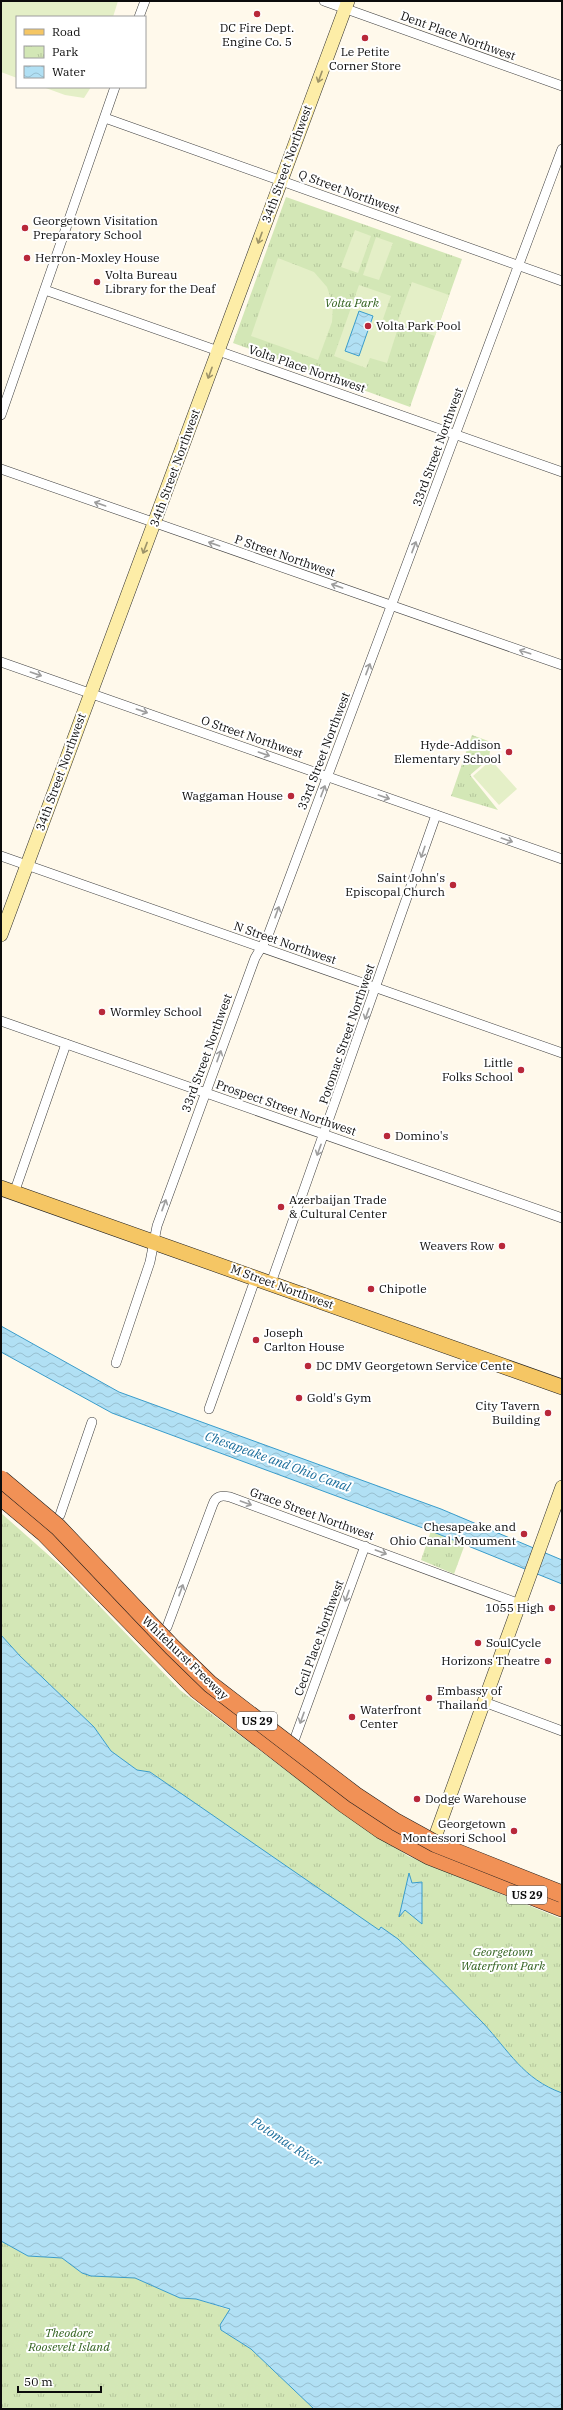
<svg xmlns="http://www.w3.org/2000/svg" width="563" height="2410" font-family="'IBM Plex Serif',serif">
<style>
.park{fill:url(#park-tufts)}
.pitch{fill:#e4efc7}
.water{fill:url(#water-waves);stroke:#3a9cca}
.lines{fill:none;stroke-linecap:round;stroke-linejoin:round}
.street-casing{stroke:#3f3f3f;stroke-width:10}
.secondary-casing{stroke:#2e2e2e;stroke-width:14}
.primary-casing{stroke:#1d1d1d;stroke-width:16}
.highway-casing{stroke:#1d1d1d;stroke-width:18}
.street{stroke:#fff;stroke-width:9}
.secondary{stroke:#fdeda7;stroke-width:13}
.primary{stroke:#f5c664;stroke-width:15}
.highway{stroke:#f19156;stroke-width:17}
.highway-bridge-casing{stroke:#1d1d1d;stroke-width:18;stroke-linecap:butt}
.highway-bridge{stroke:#f19156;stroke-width:17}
.oneway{stroke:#9d9369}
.oneway2{stroke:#9e9e9e}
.poi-dot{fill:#b8283a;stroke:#fff;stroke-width:1.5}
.labels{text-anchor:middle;stroke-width:4;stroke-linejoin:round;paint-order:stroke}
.shield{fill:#fff;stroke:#555;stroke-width:1}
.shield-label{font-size:11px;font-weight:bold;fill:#0c0c0c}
.poi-label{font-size:12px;fill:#0c0c0c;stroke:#fff;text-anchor:start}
.street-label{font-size:12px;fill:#0c0c0c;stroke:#fff}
.park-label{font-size:12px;font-style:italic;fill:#31611e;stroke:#fff}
.water-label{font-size:13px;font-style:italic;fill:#196c9a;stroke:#fff}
</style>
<defs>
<pattern id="park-tufts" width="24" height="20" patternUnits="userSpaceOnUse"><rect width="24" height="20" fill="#d3e7b6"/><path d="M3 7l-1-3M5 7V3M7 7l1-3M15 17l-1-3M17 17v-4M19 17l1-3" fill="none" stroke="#b4c59b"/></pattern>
<pattern id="water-waves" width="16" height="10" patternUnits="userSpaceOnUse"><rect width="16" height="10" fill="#b1e0f4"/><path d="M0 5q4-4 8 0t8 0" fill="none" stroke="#97bfd0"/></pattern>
</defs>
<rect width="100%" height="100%" fill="#fff9eb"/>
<g class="park">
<path d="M286 197 462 259 410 407 233 343Z"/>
<path d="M472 735 491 742 489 759 470 775 498 810 451 796Z"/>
<path d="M1 1513 62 1567 180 1690 328 1802 408 1856 562 1919V2093C523 2079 509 2051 483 2023 455 1994 427 1966 398 1939L381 1927 379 1931 150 1772 137 1770 111 1751 94 1727 20 1656 1 1635Z"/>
<path d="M431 1531 465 1544 454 1574 421 1560Z"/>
<path d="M1 2241 28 2256 62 2258 82 2273 135 2278 180 2298 196 2299 230 2310 220 2325 221 2330 251 2349 314 2409H1Z"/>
</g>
<g class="pitch">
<path d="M1 1H118L113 17H17V78L1 72Z"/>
<path d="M43 87H91L84 98 65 95Z"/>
<path d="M355 230 371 236 358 273 341 267Z"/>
<path d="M376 237 393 243 379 280 363 275Z"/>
<path d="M278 258 314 272 327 287 333 305 332 322 318 360 251 336Z"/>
<path d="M412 282 449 295 435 336 397 323Z"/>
<path d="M359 285 391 296 383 319 385 320 384 323 398 328 387 363 370 358 366 368 334 356Z"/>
<path d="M491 760 517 789 499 805 473 776Z"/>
</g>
<g class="water">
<path d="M359 311 373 316 359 356 345 351Z"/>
<path d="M1 1326 119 1392 441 1509 562 1560V1584L431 1531 112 1413 1 1352Z"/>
<path d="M1 1635 20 1656 94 1727 111 1751 137 1770 150 1772 379 1930 381 1927 398 1939C427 1966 455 1994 483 2023 509 2051 523 2079 562 2093V2409H314L251 2349 221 2330 220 2325 230 2309 196 2299 180 2298 135 2278 91 2276 82 2273 62 2258 28 2256 1 2241Z"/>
<path d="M409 1873 412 1883 422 1882V1924L405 1910 399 1917Z"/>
</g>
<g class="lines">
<defs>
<g id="street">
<path d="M324 1 562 86"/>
<path d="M139 17 145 1"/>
<path d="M105 118 562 281"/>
<path d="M45 290 562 472"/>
<path d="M1 415 115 87"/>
<path d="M1 469 562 665"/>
<path d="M1 662 562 859"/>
<path d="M1 856 562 1053"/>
<path d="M1 1021 562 1218"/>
<path d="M14 1193 66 1044"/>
<path d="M271 1283 436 815"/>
<path d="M116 1363 150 1262 157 1226 255 958 267 938 562 149"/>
<path d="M209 1409 256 1277"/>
<path d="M60 1515 92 1422"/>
<path d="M167 1627 213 1504C216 1496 221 1495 230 1497L520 1604"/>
<path d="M484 1702 562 1731"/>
<path d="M295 1738 365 1546"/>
</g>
<g id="secondary">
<path d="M1 935 348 1"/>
<path d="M433 1849 431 1848 562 1487"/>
</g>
<path id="primary" d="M1 1188 562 1387"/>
<path id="highway" d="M1 1497 44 1533 197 1690 344 1804 381 1830 429 1856 562 1908"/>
</defs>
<use href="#street" class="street-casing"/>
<use href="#secondary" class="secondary-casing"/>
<use href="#primary" class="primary-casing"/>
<use href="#highway" class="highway-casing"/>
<use href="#street" class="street"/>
<use href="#secondary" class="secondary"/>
<use href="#primary" class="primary"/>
<use href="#highway" class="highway"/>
<defs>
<path id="highway-bridge" d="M1 1479 58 1527 172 1647 210 1684 355 1795 396 1822 436 1844 562 1894"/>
</defs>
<use href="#highway-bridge" class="highway-bridge-casing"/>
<use href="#highway-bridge" class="highway-bridge"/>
</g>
<defs><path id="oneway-shaft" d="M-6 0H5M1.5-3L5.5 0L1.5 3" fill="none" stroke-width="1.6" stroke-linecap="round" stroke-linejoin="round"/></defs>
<g class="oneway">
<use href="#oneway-shaft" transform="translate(320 77) rotate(110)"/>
<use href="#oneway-shaft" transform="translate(260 238) rotate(110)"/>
<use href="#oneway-shaft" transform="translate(210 373) rotate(110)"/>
<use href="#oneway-shaft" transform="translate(145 548) rotate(111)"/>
</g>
<g class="oneway2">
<use href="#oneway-shaft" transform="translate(100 504) rotate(-161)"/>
<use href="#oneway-shaft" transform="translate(214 544) rotate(-161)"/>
<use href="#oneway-shaft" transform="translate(414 547) rotate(-69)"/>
<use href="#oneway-shaft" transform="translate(337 586) rotate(-161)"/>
<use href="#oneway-shaft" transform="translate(525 652) rotate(-162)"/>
<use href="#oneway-shaft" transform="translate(368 669) rotate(-69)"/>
<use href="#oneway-shaft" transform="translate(36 674) rotate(19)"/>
<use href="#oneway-shaft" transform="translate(142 711) rotate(19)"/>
<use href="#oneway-shaft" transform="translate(264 754) rotate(19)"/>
<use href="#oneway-shaft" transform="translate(323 791) rotate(-69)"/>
<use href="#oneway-shaft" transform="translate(384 797) rotate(19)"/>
<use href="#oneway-shaft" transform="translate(507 840) rotate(19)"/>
<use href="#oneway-shaft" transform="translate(423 852) rotate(109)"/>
<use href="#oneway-shaft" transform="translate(277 912) rotate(-70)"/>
<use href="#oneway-shaft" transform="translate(367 1014) rotate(110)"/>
<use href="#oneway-shaft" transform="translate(219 1056) rotate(-70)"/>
<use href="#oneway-shaft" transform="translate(319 1150) rotate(110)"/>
<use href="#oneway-shaft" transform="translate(164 1205) rotate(-70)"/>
<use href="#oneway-shaft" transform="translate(246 1503) rotate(20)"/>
<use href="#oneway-shaft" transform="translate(381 1552) rotate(20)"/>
<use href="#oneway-shaft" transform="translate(181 1590) rotate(-70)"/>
<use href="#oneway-shaft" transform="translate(347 1596) rotate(110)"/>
<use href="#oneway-shaft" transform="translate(302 1718) rotate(110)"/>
</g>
<g class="poi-dot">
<circle cx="257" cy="14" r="4"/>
<circle cx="365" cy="38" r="4"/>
<circle cx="25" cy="228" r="4"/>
<circle cx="27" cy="258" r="4"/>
<circle cx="97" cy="282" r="4"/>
<circle cx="368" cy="326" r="4"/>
<circle cx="509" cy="752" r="4"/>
<circle cx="291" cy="796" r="4"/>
<circle cx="453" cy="885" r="4"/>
<circle cx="102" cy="1012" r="4"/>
<circle cx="521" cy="1070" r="4"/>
<circle cx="387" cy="1136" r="4"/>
<circle cx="281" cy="1207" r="4"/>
<circle cx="502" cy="1246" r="4"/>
<circle cx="371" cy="1289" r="4"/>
<circle cx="256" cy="1340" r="4"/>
<circle cx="308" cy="1366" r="4"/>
<circle cx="299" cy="1398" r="4"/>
<circle cx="548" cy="1413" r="4"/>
<circle cx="524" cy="1534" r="4"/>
<circle cx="552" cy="1608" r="4"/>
<circle cx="478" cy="1643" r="4"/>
<circle cx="548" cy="1661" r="4"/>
<circle cx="429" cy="1698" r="4"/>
<circle cx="352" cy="1717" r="4"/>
<circle cx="417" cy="1799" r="4"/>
<circle cx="514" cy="1831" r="4"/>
</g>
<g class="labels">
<g class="shield">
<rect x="237" y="1712" width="40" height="18" rx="3"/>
<rect x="507" y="1886" width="40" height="18" rx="3"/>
</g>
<g class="shield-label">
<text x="257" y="1725">US 29</text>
<text x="527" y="1899">US 29</text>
</g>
<g class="poi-label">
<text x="257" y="32" text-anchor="middle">DC Fire Dept.<tspan x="257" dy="14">Engine Co. 5</tspan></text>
<text x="365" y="56" text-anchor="middle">Le Petite<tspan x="365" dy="14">Corner Store</tspan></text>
<text x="33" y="225">Georgetown Visitation<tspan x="33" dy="14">Preparatory School</tspan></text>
<text x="35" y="262">Herron-Moxley House</text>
<text x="105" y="279">Volta Bureau<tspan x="105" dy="14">Library for the Deaf</tspan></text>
<text x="376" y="330">Volta Park Pool</text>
<text x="501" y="749" text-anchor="end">Hyde-Addison<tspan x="501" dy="14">Elementary School</tspan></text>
<text x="283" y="800" text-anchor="end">Waggaman House</text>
<text x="445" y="882" text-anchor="end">Saint John's<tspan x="445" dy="14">Episcopal Church</tspan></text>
<text x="110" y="1016">Wormley School</text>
<text x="513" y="1067" text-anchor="end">Little<tspan x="513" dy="14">Folks School</tspan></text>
<text x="395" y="1140">Domino's</text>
<text x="289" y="1204">Azerbaijan Trade<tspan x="289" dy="14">&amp; Cultural Center</tspan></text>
<text x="494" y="1250" text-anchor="end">Weavers Row</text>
<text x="379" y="1293">Chipotle</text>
<text x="264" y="1337">Joseph<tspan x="264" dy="14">Carlton House</tspan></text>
<text x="316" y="1370">DC DMV Georgetown Service Cente</text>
<text x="307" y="1402">Gold's Gym</text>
<text x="540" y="1410" text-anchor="end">City Tavern<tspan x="540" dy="14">Building</tspan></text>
<text x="516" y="1531" text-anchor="end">Chesapeake and<tspan x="516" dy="14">Ohio Canal Monument</tspan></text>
<text x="544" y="1612" text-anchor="end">1055 High</text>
<text x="486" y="1647">SoulCycle</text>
<text x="540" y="1665" text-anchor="end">Horizons Theatre</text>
<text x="437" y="1695">Embassy of<tspan x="437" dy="14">Thailand</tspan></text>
<text x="360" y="1714">Waterfront<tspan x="360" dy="14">Center</tspan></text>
<text x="425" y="1803">Dodge Warehouse</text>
<text x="506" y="1828" text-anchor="end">Georgetown<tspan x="506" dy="14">Montessori School</tspan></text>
</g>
<g class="street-label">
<text transform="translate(458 36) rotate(20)" y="4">Dent Place Northwest</text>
<text transform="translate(287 164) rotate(-70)" y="4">34th Street Northwest</text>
<text transform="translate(349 192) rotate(20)" y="4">Q Street Northwest</text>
<text transform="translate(307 369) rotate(19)" y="4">Volta Place Northwest</text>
<text transform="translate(438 447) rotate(-70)" y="4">33rd Street Northwest</text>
<text transform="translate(175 468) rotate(-70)" y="4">34th Street Northwest</text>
<text transform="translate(285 556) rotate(19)" y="4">P Street Northwest</text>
<text transform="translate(252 737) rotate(19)" y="4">O Street Northwest</text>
<text transform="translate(324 751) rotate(-69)" y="4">33rd Street Northwest</text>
<text transform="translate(61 772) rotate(-70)" y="4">34th Street Northwest</text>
<text transform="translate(285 943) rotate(19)" y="4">N Street Northwest</text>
<text transform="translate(347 1034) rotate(-71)" y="4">Potomac Street Northwest</text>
<text transform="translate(207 1053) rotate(-70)" y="4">33rd Street Northwest</text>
<text transform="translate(286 1108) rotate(19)" y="4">Prospect Street Northwest</text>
<text transform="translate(282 1287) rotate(20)" y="4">M Street Northwest</text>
<text transform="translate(312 1514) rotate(20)" y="4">Grace Street Northwest</text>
<text transform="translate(319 1638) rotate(-70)" y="4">Cecil Place Northwest</text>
<text transform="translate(185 1658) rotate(44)" y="4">Whitehurst Freeway</text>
</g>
<g class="park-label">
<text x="352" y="307">Volta Park</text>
<text x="503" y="1956">Georgetown<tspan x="503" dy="14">Waterfront Park</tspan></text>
<text x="69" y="2337">Theodore<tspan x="69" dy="14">Roosevelt Island</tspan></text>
</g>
<g class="water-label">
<text transform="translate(278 1461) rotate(20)" y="5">Chesapeake and Ohio Canal</text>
<text transform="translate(287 2142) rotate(33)" y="5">Potomac River</text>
</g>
</g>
<rect width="563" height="2410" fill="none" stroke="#0c0c0c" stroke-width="4"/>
<rect x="16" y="16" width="130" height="72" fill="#ffffff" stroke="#9e9e9e"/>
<rect x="24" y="29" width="20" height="6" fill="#f5c664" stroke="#9e9e9e"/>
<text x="52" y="36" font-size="12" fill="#0c0c0c">Road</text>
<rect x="24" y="46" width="20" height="12" fill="url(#park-tufts)" stroke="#9e9e9e"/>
<text x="52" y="56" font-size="12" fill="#0c0c0c">Park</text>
<rect x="24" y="66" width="20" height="12" fill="url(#water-waves)" stroke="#9e9e9e"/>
<text x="52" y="76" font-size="12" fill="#0c0c0c">Water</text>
<path d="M18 2386v6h83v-6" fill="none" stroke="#0c0c0c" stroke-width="2"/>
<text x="24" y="2386" font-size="12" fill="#0c0c0c" stroke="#ffffff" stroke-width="3" paint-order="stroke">50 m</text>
</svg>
